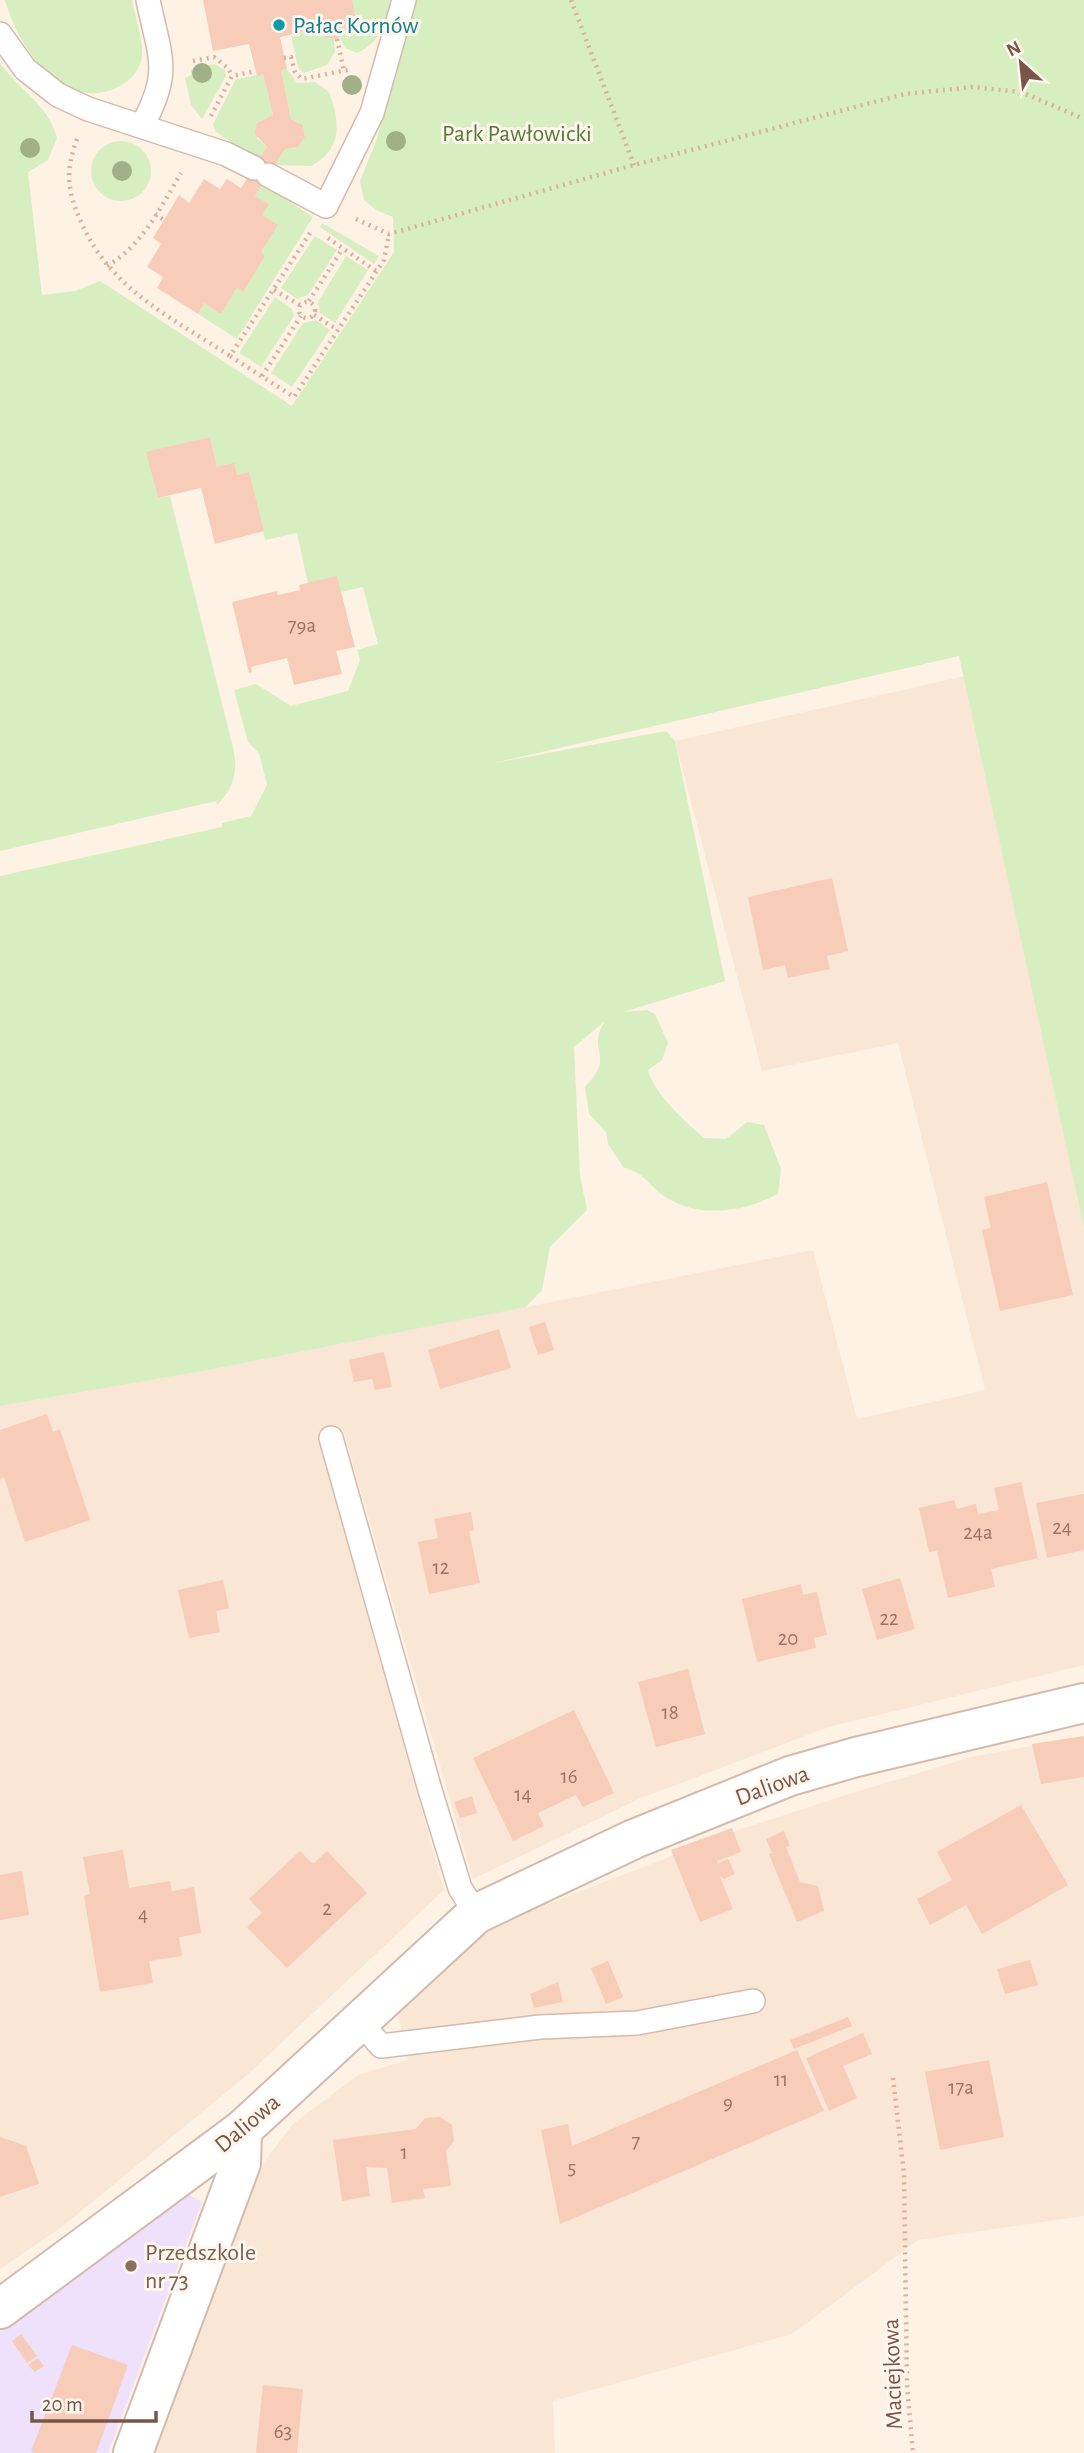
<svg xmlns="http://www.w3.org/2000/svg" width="1084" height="2453" font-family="'Alegreya Sans',sans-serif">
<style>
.residential{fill:#f9e6d5}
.education{fill:#efe1fb}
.green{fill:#d7eec1}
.building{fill:#f7ccb9}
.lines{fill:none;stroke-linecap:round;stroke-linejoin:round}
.service-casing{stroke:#d4baac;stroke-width:26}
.minor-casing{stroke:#d4baac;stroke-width:42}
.path{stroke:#dcaf9c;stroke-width:4.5;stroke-dasharray:2 5;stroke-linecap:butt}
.service{stroke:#fff;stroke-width:23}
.minor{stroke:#fff;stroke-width:38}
.tree{fill:#a0b188}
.culture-dot{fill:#0f9aa8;stroke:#fff6ed;stroke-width:2.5}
.education-dot{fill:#8d6e63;stroke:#fff6ed;stroke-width:2.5}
.labels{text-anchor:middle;stroke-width:6;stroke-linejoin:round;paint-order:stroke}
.number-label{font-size:21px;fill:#997364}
.culture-label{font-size:24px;fill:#0d838f;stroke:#fff6ed;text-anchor:start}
.park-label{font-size:24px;fill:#537b3b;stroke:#fff6ed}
.street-label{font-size:24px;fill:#7a5547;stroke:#fff6ed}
.education-label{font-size:24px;fill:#785e54;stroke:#fff6ed;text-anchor:start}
</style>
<rect width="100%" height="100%" fill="#fef2e5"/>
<g class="residential">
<path d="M965 676 1084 1228V1665L829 1727 641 1798 473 1879 343 1430 317 1436 444 1890 246 2076 63 2226 0 2269V1406L203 1371 813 1250 857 1419 985 1390 898 1043 762 1071 675 741Z"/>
<path d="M1084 1736V2216L918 2240 792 2334 553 2401 555 2453H150L264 2162 293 2124 358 2075 408 2060 398 2014 491 1926 741 1829 846 1795 971 1757Z"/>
</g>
<path class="education" d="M184 2192 202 2202 108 2453H0V2331Z"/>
<g class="green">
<path d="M5 0H132C135 17 143 37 142 54 142 68 130 82 118 87 63 114 18 47 5 0Z"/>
<path d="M352 0H390C387 21 379 44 357 53L345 48 340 38 348 30Z"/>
<path d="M415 0H1084V1228L959 656 494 763 666 731 675 741 725 981 623 1012 647 1010 655 1014 668 1043 662 1060 648 1070C654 1094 686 1122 704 1138L726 1139 747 1122 764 1125 781 1169 778 1194C745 1211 702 1219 667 1198 650 1188 644 1171 624 1168L608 1144 606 1132 589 1114 585 1087C617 1054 585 1052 605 1021L574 1047 580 1176 587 1210 550 1247 542 1290 526 1307 203 1371 0 1406V876L222 827V823L251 816 267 785 259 753 248 742 234 690 256 684 291 706 348 691 360 660 357 650 378 644 363 587 341 592 337 576 308 584 297 533 265 540 249 472 237 475 217 467 210 437 147 453 158 498 170 496 233 747C238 770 235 787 217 805L216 801 0 851V63C19 90 49 105 57 138L48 160 28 172 42 295 75 291 100 281 292 406 394 252 393 217 376 210 364 200 360 181 376 141Z"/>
<path d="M318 29 326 38 334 39 335 52 327 65 304 73 298 68 291 35Z"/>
<path d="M214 64 225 70 226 76 202 119 191 105 185 78 191 75V70Z"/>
<path d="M287 69 297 83 315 82 329 92C340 121 343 150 311 166L275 165 285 149 298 147 305 137 303 125 291 119 281 70Z"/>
<path d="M263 74 273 115 257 123V138L267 147 258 161 215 131 213 124 236 79Z"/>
<circle cx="121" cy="171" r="30"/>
<path d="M263 183 313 217 237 339 198 314 204 303 221 314 237 288 243 291 265 256 261 252 262 215 268 204 255 196Z"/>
<path d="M322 223 379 256 374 264 320 227Z"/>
<path d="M315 236 337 250 308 295 297 299 281 288Z"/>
<path d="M346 256 368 270 335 323 320 313 318 302Z"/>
<path d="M275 297 292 309 294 316 261 367 239 353Z"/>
<path d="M316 320 330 330 292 387 271 373 303 323Z"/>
</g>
<g class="building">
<path d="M203 0H352L355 16 349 18 348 31 337 39 326 38 318 29 280 37 287 69 281 70 291 119 303 125 305 137 298 147 285 149 255 196 269 204 262 215 278 225 261 252 265 256 243 292 237 288 221 314 204 303 198 314 157 288 163 277 147 267 161 244 153 238 179 195 189 203 204 179 220 189 227 179 241 188 267 147 255 134 257 123 273 115 263 74 257 76 249 44 213 51Z"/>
<path d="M210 437 217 467 234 463 237 475 249 472 264 531 215 544 201 488 158 498 146 452Z"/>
<path d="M337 576 355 647 336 651 342 674 294 685 287 658 251 667 252 672 249 673 232 602 277 591 278 595 300 590 299 585Z"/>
<path d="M832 878 848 951 827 956 830 969 788 978 785 965 763 970 748 897Z"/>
<path d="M1047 1182 1073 1295 1000 1311 982 1230 991 1228 984 1197Z"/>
<path d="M545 1322 554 1350 538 1355 529 1327Z"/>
<path d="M499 1329 511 1368 440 1389 428 1350Z"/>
<path d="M384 1352 392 1387 375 1390 372 1379 354 1382 349 1360Z"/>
<path d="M47 1414 53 1432 60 1429 90 1520 25 1542 4 1477 0 1479V1430Z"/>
<path d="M1021 1482 1038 1558 991 1569 995 1587 948 1598 937 1551 929 1552 919 1508 954 1500 957 1509 976 1504 978 1514 999 1510 994 1488Z"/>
<path d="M1084 1494V1550L1047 1558 1036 1503Z"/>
<path d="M471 1512 474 1530 469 1531 480 1583 429 1594 418 1542 438 1538 434 1519Z"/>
<path d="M900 1578 915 1629 877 1640 862 1589Z"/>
<path d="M223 1580 229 1608 216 1611 220 1632 189 1638 178 1590Z"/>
<path d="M801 1584 803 1595 817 1592 827 1635 814 1638 816 1648 757 1662 742 1599Z"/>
<path d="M688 1669 705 1734 656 1747 638 1682Z"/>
<path d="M574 1710 614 1793 583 1807 576 1795 538 1813 544 1826 513 1841 473 1758Z"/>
<path d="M1084 1736V1777L1041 1784 1032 1744Z"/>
<path d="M472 1796 477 1813 460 1818 454 1802Z"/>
<path d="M1021 1805 1068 1885 982 1934 966 1905 930 1925 917 1899 952 1880 937 1852Z"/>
<path d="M732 1828 741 1852 717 1861 718 1864 728 1859 735 1874 724 1879 720 1877 733 1909 700 1922 671 1850Z"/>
<path d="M784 1831 790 1846 786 1847 800 1882 818 1886 824 1911 797 1922 769 1854 772 1853 766 1839Z"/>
<path d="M123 1850 129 1888 170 1881 172 1891 194 1887 201 1933 179 1937 182 1956 149 1961 153 1983 100 1992 84 1896 90 1894 83 1857Z"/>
<path d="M300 1851 313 1864 327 1851 367 1893 287 1968 247 1927 262 1913 249 1899Z"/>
<path d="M22 1871 29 1915 0 1920V1875Z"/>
<path d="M1030 1960 1038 1985 1005 1994 997 1969Z"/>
<path d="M608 1961 623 1997 606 2004 591 1968Z"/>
<path d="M558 1982 563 2002 534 2008 530 1994Z"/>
<path d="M848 2017 852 2026 794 2049 790 2040Z"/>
<path d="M863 2033 872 2054 843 2066 857 2098 829 2111 806 2058Z"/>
<path d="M797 2050 824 2111 560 2224 541 2130 568 2124 572 2146Z"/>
<path d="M989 2060 1004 2137 940 2150 925 2072Z"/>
<path d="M440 2117 452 2125 454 2141 446 2151 451 2186 423 2189 425 2198 392 2203 387 2168 366 2167 370 2196 342 2201 333 2140 416 2129 425 2118Z"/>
<path d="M0 2137 26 2146 39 2184 0 2197Z"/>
<path d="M21 2334 37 2356 27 2363 12 2341Z"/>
<path d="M72 2345 128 2365 96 2453H35L31 2451Z"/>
<path d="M38 2358 44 2366 35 2372 28 2365Z"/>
<path d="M263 2385 303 2389 297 2453H256Z"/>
</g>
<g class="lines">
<defs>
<g id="service">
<path d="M0 34 25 69 58 95 88 109 226 154 254 168"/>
<path d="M142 126C172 71 160 58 148 0"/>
<path d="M268 175 326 206 372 113 404 0"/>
<path d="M331 1438 430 1790 460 1888 476 1914"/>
<path d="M360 2022 381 2046 540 2027 637 2023 753 2001"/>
</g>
<g id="minor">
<path d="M0 2309 242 2130 476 1914 634 1839 790 1776 856 1757 1084 1703"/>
<path d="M133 2453 241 2163 242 2130"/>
</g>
</defs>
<use href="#service" class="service-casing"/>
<use href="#minor" class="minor-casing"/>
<g class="path">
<path d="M571 0 634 165"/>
<path d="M337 39 344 71"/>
<path d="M284 58 291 57 295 72 302 79 352 69"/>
<path d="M193 61 214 57 228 68 232 76"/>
<path d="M211 116 232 76 256 71"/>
<path d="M77 139C65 172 67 190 81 222 111 290 171 317 230 356"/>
<path d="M155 214 164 220"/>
<path d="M356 219 389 234 634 165 905 94 973 87 1021 92 1084 119"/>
<path d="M310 233 230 356 294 397 384 260 389 234"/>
<path d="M328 238 376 271"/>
<path d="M107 266C142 246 161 207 181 173"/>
<path d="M274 290 300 305"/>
<path d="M309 301 343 248"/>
<circle cx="307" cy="310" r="8"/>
<path d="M314 315 338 330"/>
<path d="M262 376 301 316"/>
<path d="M893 2078 904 2174 907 2386 913 2453"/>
</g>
<use href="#service" class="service"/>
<use href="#minor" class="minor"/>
</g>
<g class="tree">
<circle cx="202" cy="73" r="10"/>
<circle cx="352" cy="85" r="10"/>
<circle cx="396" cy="141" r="10"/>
<circle cx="30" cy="148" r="10"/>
<circle cx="122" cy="171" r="10"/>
</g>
<circle class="culture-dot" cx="279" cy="25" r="7"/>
<circle class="education-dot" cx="131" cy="2266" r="7"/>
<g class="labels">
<g class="number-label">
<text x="302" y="632">79a</text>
<text x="1062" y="1534">24</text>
<text x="978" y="1539">24a</text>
<text x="441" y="1574">12</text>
<text x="889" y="1625">22</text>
<text x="788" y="1645">20</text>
<text x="670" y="1719">18</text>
<text x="569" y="1783">16</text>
<text x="523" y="1801">14</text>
<text x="327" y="1915">2</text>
<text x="143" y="1921">4</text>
<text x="781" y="2086">11</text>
<text x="961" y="2094">17a</text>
<text x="728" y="2109">9</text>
<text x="636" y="2148">7</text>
<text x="404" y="2159">1</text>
<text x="572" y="2174">5</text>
<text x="283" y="2438">63</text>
</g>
<g class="culture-label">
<text x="293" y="33">Pałac Kornów</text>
</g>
<g class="park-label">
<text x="517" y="141">Park Pawłowicki</text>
</g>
<g class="street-label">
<text transform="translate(772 1785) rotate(-20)" y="8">Daliowa</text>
<text transform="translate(247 2123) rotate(-40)" y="8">Daliowa</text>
<text transform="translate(892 2374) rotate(-92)" y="8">Maciejkowa</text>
</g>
<g class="education-label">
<text x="145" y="2260">Przedszkole<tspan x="145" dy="28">nr 73</tspan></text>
</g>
</g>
<g transform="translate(1021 63) rotate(333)" stroke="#fff6ed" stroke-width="5" paint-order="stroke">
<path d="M0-5L12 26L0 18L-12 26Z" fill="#7a5547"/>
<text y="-10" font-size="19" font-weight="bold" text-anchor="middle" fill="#7a5547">N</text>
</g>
<path d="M32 2411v10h124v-10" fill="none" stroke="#7a5547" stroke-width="3.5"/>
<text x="42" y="2411" font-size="21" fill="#7a5547" stroke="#fff6ed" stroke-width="5" paint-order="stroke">20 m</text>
</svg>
